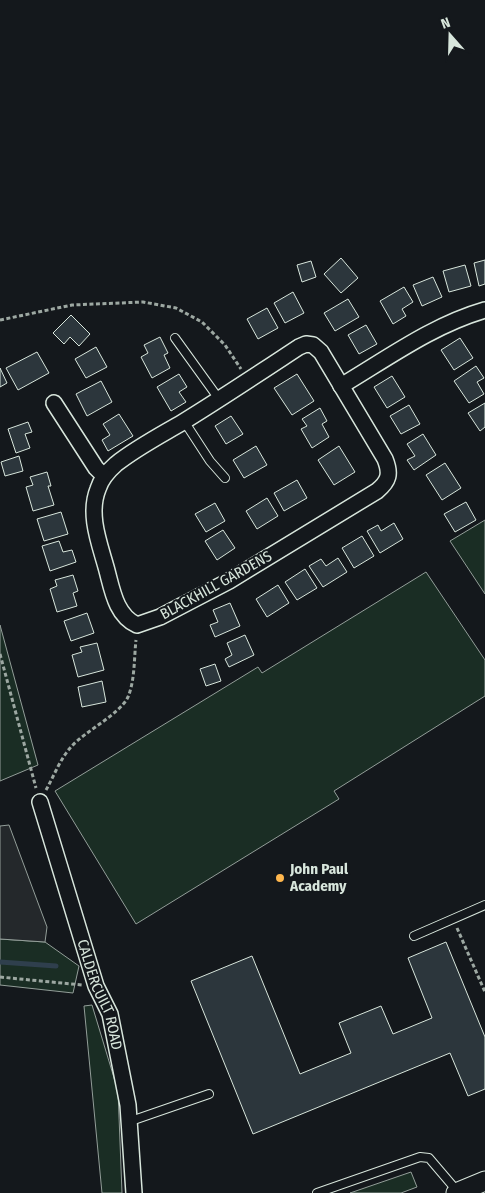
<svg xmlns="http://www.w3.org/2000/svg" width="485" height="1193" font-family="'Fira Sans Condensed',sans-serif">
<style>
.green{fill:#1a2d24;stroke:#939e99}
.parking{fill:#24282b;stroke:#939e99}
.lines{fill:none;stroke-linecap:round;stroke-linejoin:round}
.stream{stroke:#2f3f4d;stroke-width:5}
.building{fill:#2c363c;stroke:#d8e6dc}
.service-casing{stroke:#d8e6dc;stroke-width:10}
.minor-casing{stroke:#d8e6dc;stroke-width:18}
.tertiary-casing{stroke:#d8e6dc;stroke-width:21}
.path{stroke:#9da8a2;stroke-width:3;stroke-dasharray:4 2.5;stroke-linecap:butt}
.service{stroke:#14181c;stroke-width:8}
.minor{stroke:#14181c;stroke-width:15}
.tertiary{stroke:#14181c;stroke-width:19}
.poi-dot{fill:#ffb74d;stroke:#14181c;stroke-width:2}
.labels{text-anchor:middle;stroke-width:4;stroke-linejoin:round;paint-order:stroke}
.street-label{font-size:15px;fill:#d8e6dc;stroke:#14181c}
.poi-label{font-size:15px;font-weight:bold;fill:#d8e6dc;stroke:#14181c;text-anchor:start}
</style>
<rect width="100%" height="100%" fill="#14181c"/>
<g class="green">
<path d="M485 520V594L450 541Z"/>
<path d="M426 572 485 660V696L334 791 339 799 136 924 55 791 258 667 262 673Z"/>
<path d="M0 625 38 765 0 781Z"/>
<path d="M0 939 45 942 79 966 73 993 0 985Z"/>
<path d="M92 1005 118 1091 122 1193H102L84 1006Z"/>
<path d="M411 1172 417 1187 401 1193H350Z"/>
</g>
<path class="parking" d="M9 825 47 927 45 942 0 939V826Z"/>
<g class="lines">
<path class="stream" d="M0 962 56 966"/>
</g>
<g class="building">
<path d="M341 258 358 278 341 293 324 274Z"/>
<path d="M485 260V284L479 286 474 263Z"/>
<path d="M311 261 316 277 302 282 297 265Z"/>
<path d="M465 265 471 286 449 292 443 271Z"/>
<path d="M433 277 442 297 422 306 413 285Z"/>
<path d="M404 287 413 302 402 309 406 316 393 324 380 301Z"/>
<path d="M293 292 304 313 285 323 274 303Z"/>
<path d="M348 299 359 317 335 331 324 313Z"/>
<path d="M267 308 278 328 258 339 247 319Z"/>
<path d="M71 315 90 334 79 346 70 337 64 344 53 333Z"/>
<path d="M366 325 377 344 359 354 348 335Z"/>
<path d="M160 337 168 353 164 355 170 368 152 378 141 357 148 353 144 345Z"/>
<path d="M460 338 473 358 454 370 441 350Z"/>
<path d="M96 347 107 367 86 378 75 359Z"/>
<path d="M37 352 49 373 18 390 6 368Z"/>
<path d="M476 366 484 378 477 382 484 394 469 403 454 381Z"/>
<path d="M0 368 7 383 0 387Z"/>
<path d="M179 374 187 387 179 392 186 402 171 411 157 387Z"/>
<path d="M297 374 314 401 292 415 274 388Z"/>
<path d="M392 376 405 397 387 408 374 387Z"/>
<path d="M101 381 112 402 87 416 76 394Z"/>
<path d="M485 403V427L480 431 468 413Z"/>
<path d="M409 405 420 424 401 434 390 416Z"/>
<path d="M320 408 327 421 322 424 329 437 312 448 301 429 307 426 302 419Z"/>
<path d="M119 414 133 436 108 451 102 440 110 435 103 424Z"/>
<path d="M231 416 243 434 226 444 215 426Z"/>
<path d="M28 422 32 432 25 434 30 448 16 453 8 429Z"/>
<path d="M423 434 436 455 414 470 407 460 415 456 407 444Z"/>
<path d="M256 446 267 465 244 478 233 460Z"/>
<path d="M339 446 355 472 334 485 318 460Z"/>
<path d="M19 456 23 471 5 476 1 462Z"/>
<path d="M445 463 461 488 442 500 426 475Z"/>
<path d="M47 472 51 486H48L54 505 33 511 26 487 33 485 30 477Z"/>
<path d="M297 480 307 498 284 511 274 493Z"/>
<path d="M267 498 278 516 257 529 246 511Z"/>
<path d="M466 502 476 520 455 532 444 514Z"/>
<path d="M215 503 225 521 206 532 195 514Z"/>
<path d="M61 512 68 534 44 541 37 519Z"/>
<path d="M394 523 403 539 380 553 367 531 378 525 381 531Z"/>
<path d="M223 530 235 548 217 560 205 541Z"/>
<path d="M362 536 374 556 354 568 342 548Z"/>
<path d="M59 541 63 552 72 550 76 562 50 571 42 546Z"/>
<path d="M338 558 347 572 323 587 309 566 321 559 326 566Z"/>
<path d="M305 569 317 588 297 600 285 582Z"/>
<path d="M73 575 78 591 73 593 77 606 57 612 50 589 57 586 55 580Z"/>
<path d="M278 585 289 603 267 617 256 599Z"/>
<path d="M230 603 240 626 215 637 210 625 218 622 213 610Z"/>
<path d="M87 613 94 633 71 641 64 621Z"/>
<path d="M245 635 254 655 229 667 225 659 232 655 227 643Z"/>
<path d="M97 643 104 670 78 677 72 655 82 652 80 647Z"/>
<path d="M215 664 221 681 206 686 200 669Z"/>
<path d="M102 681 106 702 82 707 78 687Z"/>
<path d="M446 942 485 1037V1089L468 1096 450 1053 253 1134 191 981 252 956 300 1074 351 1053 339 1023 381 1006 393 1034 432 1018 408 958Z"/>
</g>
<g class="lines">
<defs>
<g id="service">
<path d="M175 338 219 399"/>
<path d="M184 421 210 461 225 478"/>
<path d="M414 936 485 905"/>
<path d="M128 1122 209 1094"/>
<path d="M317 1193 420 1157 429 1158 458 1192"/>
</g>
<g id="minor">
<path d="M306 344 313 345 321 352 385 459C391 474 389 481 377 491L229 581 160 617 137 625C115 615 112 588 106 567 99 542 88 514 98 489 101 479 108 471 116 464 136 448 161 435 183 422 222 398 261 372 299 347Z"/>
<path d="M341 386C388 358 433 325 485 310"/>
<path d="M54 403 96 468 104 476"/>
<path id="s1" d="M40 802 96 986 110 1014 128 1105 134 1193"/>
</g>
<path id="tertiary" d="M456 1193 485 1181"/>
</defs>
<use href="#service" class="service-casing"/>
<use href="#minor" class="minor-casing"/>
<use href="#tertiary" class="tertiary-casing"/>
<g class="path">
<path d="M0 320 72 305 143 302 176 308 202 322 225 345 241 369"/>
<path d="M0 654 36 788"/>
<path d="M46 790C54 776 60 759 71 747 85 731 119 715 128 697 135 680 134 658 136 640"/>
<path d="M457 928 485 992"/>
<path d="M0 977 82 985"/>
</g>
<use href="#service" class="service"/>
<use href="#minor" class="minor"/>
<use href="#tertiary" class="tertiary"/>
</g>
<circle class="poi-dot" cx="280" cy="878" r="5"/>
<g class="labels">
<g class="street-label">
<text transform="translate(216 585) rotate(-29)" y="5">BLACKHILL GARDENS</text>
<text dy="5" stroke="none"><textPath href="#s1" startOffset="202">CALDERCUILT ROAD</textPath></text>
</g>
<g class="poi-label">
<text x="290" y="874">John Paul<tspan x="290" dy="17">Academy</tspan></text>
</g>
</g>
<g transform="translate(450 35) rotate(340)" stroke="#14181c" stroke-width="4" paint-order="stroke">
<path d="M0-4L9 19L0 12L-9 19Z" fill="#d8e6dc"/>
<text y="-8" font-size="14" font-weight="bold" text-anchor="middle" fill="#d8e6dc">N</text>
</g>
</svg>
